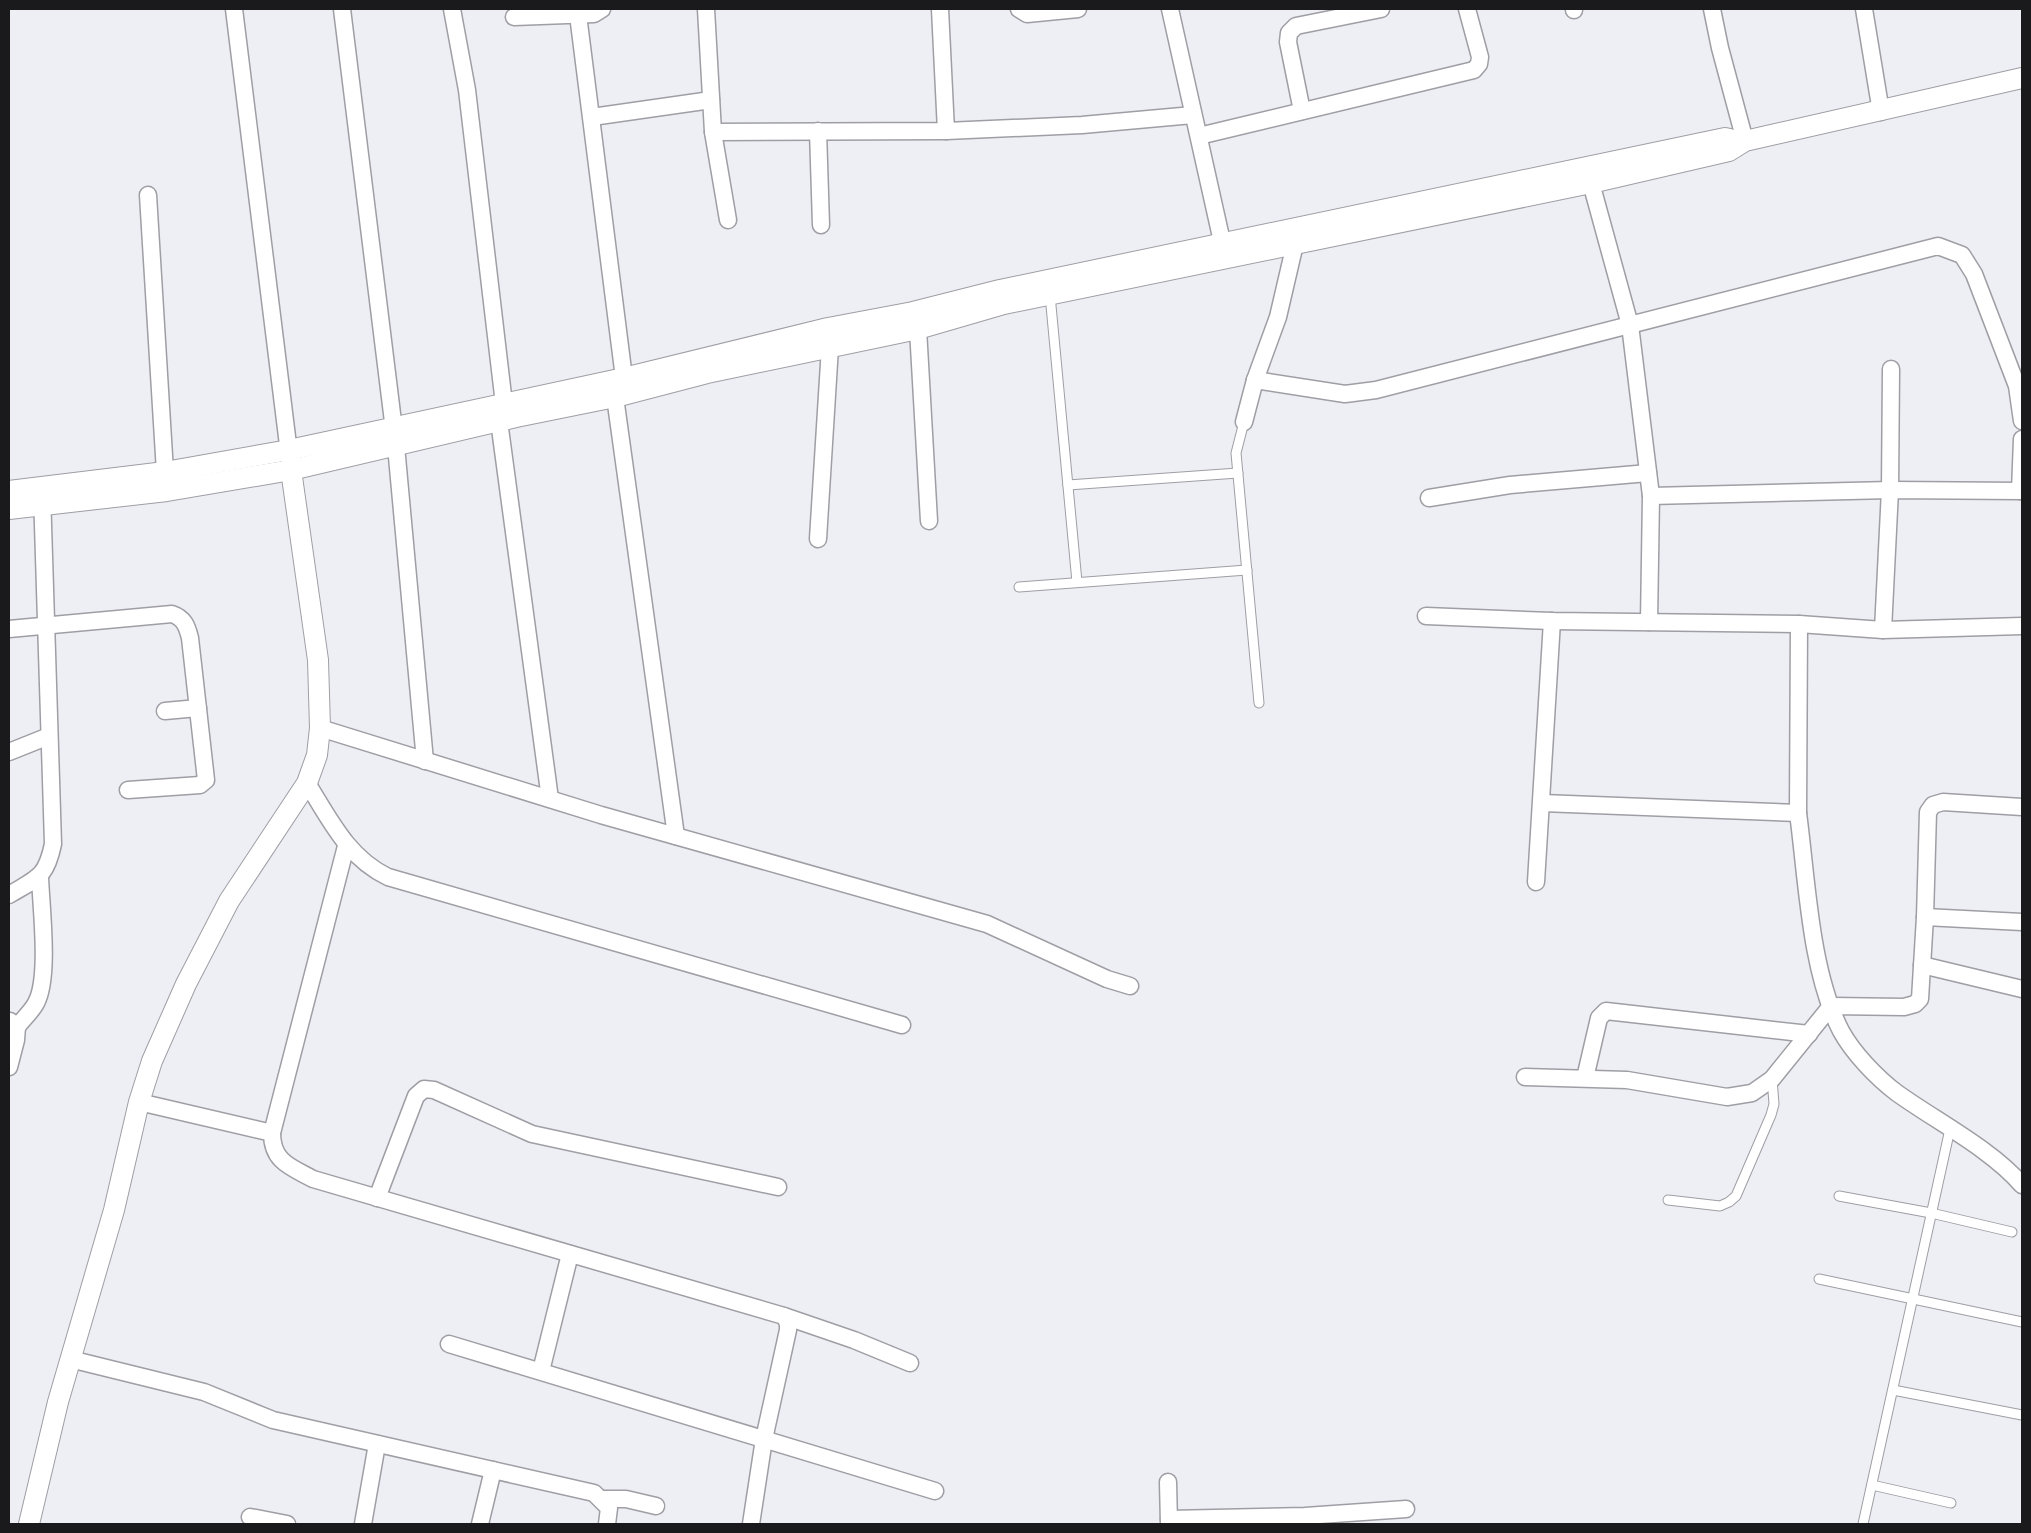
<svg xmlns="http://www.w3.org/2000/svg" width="2031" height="1533" font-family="Mulish,sans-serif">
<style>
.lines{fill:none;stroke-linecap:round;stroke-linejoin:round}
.service-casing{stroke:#9e9ea4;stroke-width:11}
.minor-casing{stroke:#9e9ea4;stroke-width:19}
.tertiary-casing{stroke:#9e9ea4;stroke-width:22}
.service{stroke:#fff;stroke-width:9}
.minor{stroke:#fff;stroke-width:16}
.tertiary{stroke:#fff;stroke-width:20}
</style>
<rect width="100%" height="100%" fill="#eeeff5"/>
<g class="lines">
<defs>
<g id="service">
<path d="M1050 295 1077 582"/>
<path d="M1244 422 1236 453 1259 703"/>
<path d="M1068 485 1238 473"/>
<path d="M1019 587 1247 570"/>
<path d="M1839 1196 1931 1213 2012 1232"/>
<path d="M1668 1200 1720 1206 1729 1202 1736 1196 1771 1115 1774 1104 1772 1079"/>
<path d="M1819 1279 2022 1322"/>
<path d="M1893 1390 2022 1415"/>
<path d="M1872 1485 1951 1503"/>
<path d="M1863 1524 1950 1129"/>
</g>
<g id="minor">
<path d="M234 9 290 461"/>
<path d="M342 9 396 446 425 761"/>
<path d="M452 9 467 90 504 404"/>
<path d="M706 9 713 132 728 220"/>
<path d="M940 9 946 131"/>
<path d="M1019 9 1027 14 1078 9"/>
<path d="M1170 9 1225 255"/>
<path d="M1574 9V10"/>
<path d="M1712 9 1720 48 1745 141"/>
<path d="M1864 9 1881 112"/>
<path d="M578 15 624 378 615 397 676 836"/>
<path d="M514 17 594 14 602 9"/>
<path d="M1302 111 1288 42 1289 33 1296 26 1381 9"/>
<path d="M592 117 711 100"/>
<path d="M818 131 821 225"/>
<path d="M713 132 946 131 1082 125 1193 115"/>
<path d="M1199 136 1474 70 1479 64 1480 57 1467 9"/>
<path d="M1588 172 1630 325 1651 496 1649 622"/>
<path d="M148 195 165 472"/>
<path d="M918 329 929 521"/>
<path d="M1255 380 1345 394 1376 390 1938 246 1962 255 1974 274 2017 386 2022 421"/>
<path d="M499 421 550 799"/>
<path d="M1244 422 1255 380 1278 317 1295 244"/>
<path d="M2020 491 2022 439"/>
<path d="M1651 496 1890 490 2022 491"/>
<path d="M1429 498 1510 485 1648 473"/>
<path d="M818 539 830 347"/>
<path d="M1426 616 1552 621 1799 624 1883 630 2022 626"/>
<path d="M9 629 172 614C184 618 187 626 190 638L206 780 200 785 128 790"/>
<path d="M1883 630 1890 490 1891 369"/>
<path d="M165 711 198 708"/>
<path d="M320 728 601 815 987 924 1107 979 1130 986"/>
<path d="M9 752 49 736"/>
<path d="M307 783C330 820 348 858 388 877L902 1025"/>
<path d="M1542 803 1798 813 1799 624"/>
<path d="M1798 813C1807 880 1810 971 1841 1031 1853 1053 1877 1078 1897 1093 1936 1121 1991 1149 2022 1185"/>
<path d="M346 846 272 1133C272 1162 291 1167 313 1179L784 1316 788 1323V1330L764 1439 751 1524"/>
<path d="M1536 882 1552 621"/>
<path d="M9 895C37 878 46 878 53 844L42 493"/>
<path d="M1925 917 2022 922"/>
<path d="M1922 965 2022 989"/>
<path d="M17 1027C23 1019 32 1011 36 1003 50 978 41 907 40 877"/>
<path d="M9 1067 16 1040 17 1027 10 1021"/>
<path d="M1525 1077 1627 1080 1727 1097 1752 1093 1772 1079 1831 1006 1904 1007 1915 1004 1920 999 1925 917 1928 812 1933 805 1943 802 2022 807"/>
<path d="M1585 1078 1599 1018 1606 1011 1809 1034"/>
<path d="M139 1102 272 1133"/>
<path d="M377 1198 416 1096 424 1089 434 1090 532 1134 778 1187"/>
<path d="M784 1316 854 1340 910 1363"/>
<path d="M449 1344 935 1491"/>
<path d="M70 1359 204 1392 273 1420 594 1493 609 1508 607 1524"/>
<path d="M541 1371 570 1254"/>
<path d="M1168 1482 1169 1524"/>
<path d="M603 1499H626L656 1506"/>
<path d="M250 1517 287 1524"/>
<path d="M1169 1519 1305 1516 1406 1509"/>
<path d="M363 1524 377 1444"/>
<path d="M480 1524 493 1470"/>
</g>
<g id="tertiary">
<path d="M9 491 165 472 289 450 624 378 828 328 913 312 1000 290 1725 138 1730 139"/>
<path d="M9 509 167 491 291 470 516 417 615 397 707 373 918 329 1004 304 1591 183 1729 151 1745 141 2022 78"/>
<path d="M29 1524 58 1402 114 1210 139 1102 152 1061 186 984 229 901 307 783 317 755 320 728 318 660 291 470"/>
</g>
</defs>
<use href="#service" class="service-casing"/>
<use href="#minor" class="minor-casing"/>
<use href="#tertiary" class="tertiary-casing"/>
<use href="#service" class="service"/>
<use href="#minor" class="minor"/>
<use href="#tertiary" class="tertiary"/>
</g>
<rect width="2031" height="1533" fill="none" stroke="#1a1a1c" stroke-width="20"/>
</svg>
